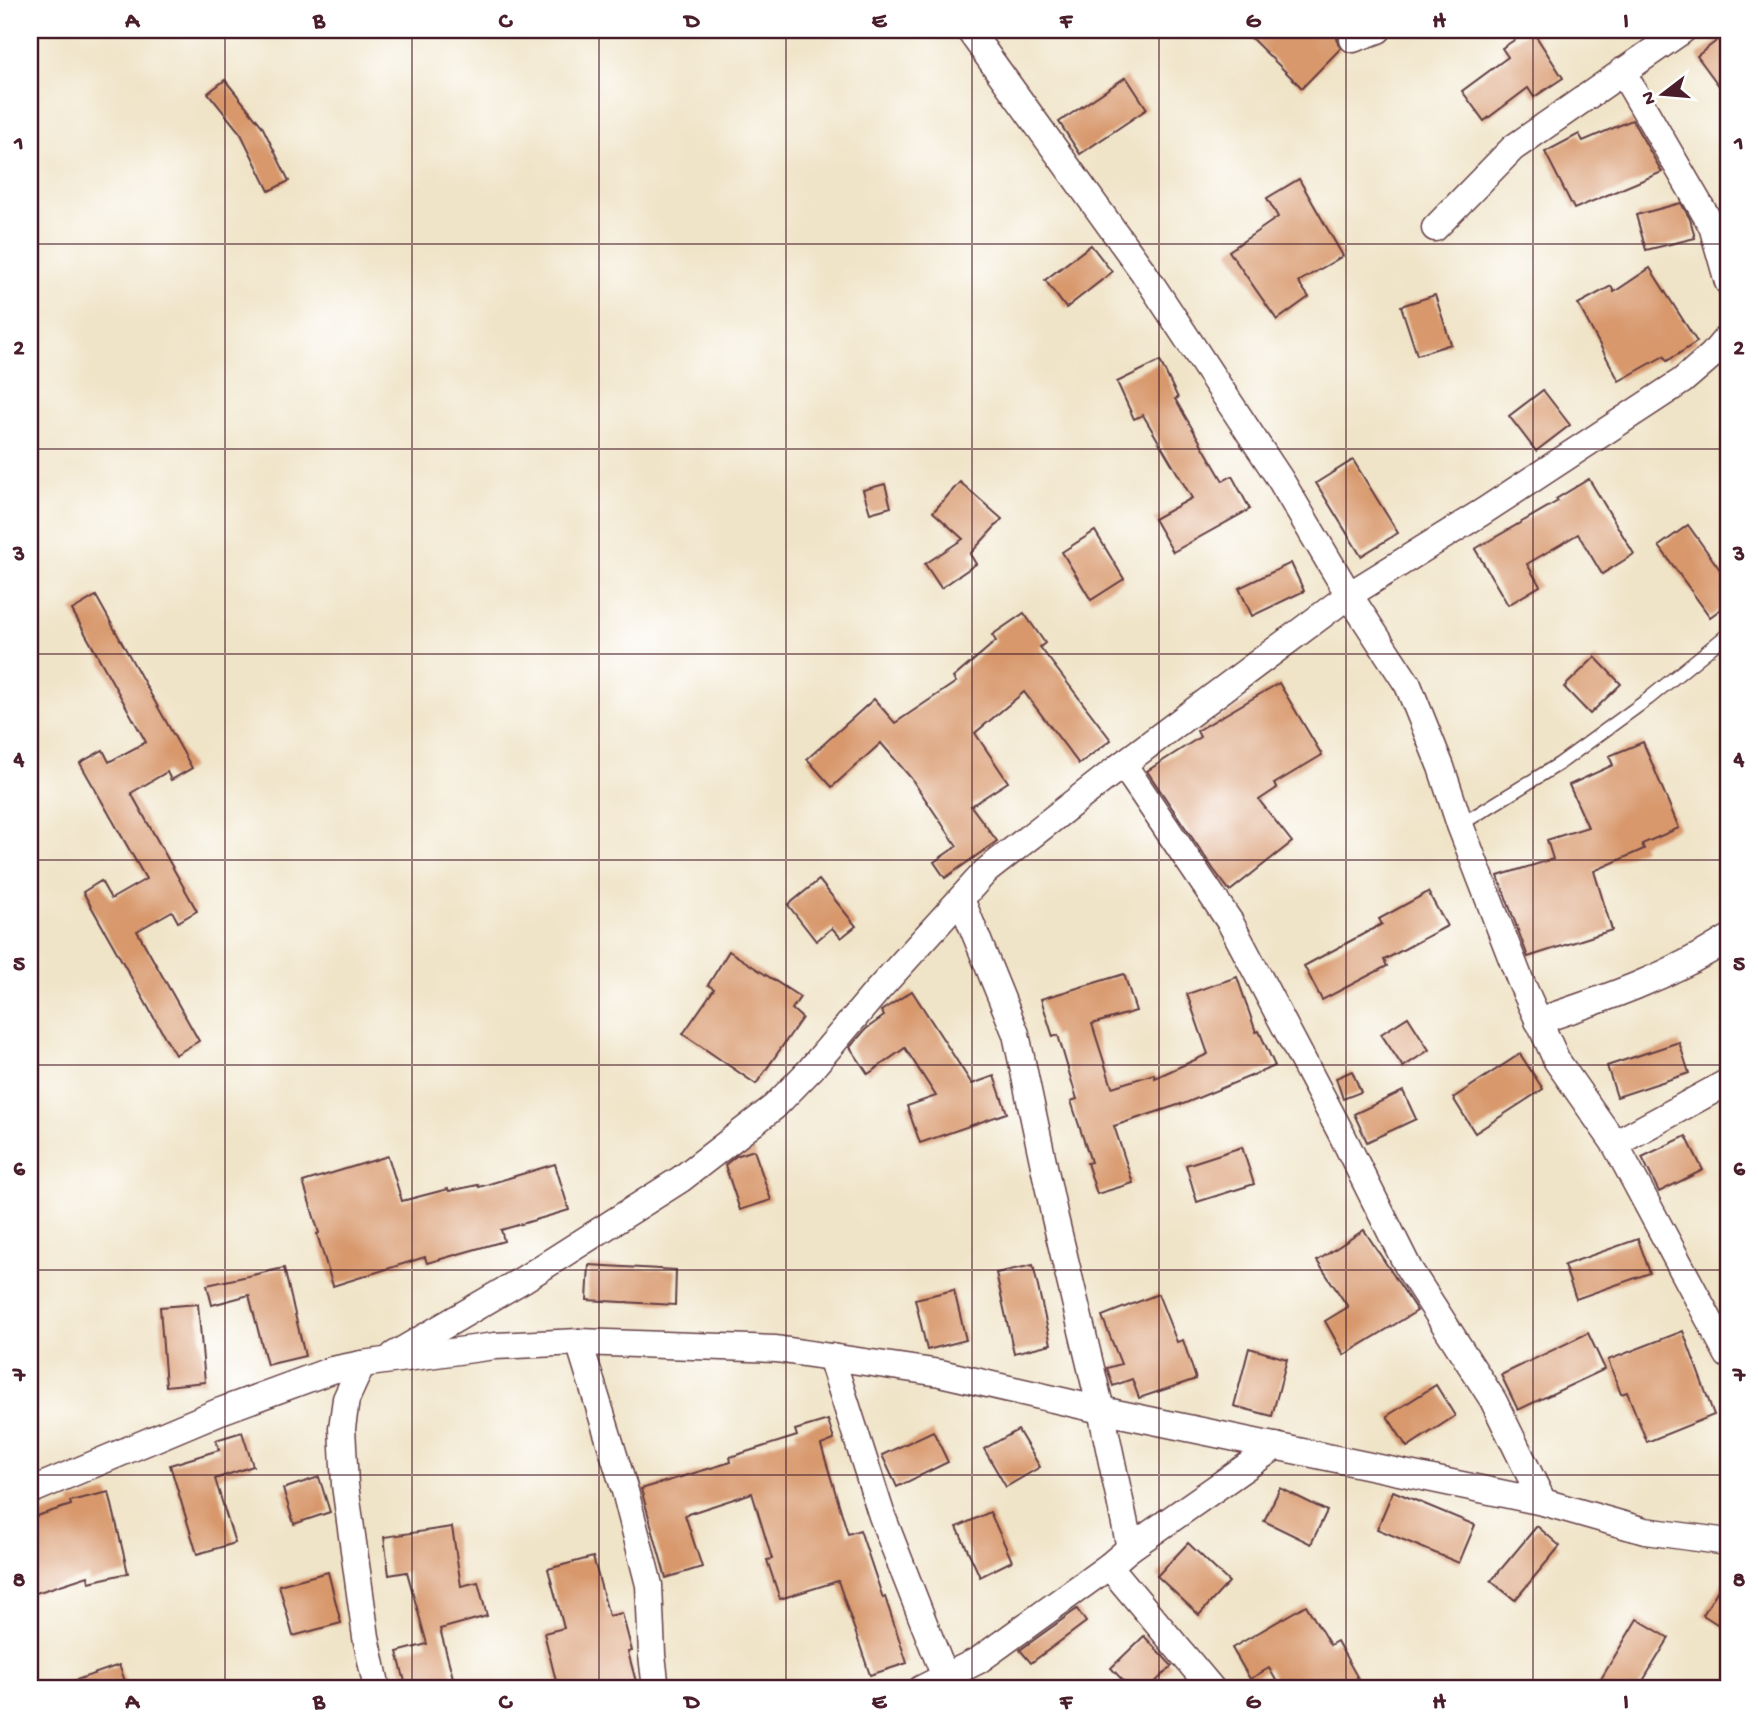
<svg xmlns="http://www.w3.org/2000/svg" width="1758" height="1719" font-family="'Gochi Hand',sans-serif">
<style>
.building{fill:#d8986c}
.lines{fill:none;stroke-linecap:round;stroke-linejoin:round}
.lane-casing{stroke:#633d43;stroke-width:15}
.street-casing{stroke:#633d43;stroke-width:29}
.lane{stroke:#fff;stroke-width:12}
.street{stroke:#fff;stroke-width:26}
.grid{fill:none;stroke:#4a1f2b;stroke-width:2;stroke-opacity:0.55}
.neatline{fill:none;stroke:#4a1f2b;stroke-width:2.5}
.grid-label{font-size:23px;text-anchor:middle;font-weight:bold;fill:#4a1f2b}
</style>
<rect width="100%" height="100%" fill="#fff"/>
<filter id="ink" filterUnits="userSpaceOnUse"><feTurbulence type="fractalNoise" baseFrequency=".0143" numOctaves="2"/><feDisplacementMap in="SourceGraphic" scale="14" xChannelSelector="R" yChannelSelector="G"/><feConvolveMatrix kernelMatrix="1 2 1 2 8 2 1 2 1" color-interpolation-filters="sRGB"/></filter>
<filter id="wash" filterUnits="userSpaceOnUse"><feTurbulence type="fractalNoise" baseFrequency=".00686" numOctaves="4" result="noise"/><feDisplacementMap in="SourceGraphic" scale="28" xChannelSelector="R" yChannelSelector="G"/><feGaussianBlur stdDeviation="1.57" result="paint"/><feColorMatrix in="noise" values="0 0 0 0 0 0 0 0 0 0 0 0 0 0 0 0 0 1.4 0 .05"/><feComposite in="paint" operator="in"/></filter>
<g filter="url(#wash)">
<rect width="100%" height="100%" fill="#f0e4c8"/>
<g id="blocks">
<g class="building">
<path d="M1243 30H1340L1337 37 1338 44 1341 48 1302 88Z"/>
<path d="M1530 30H1532L1563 78 1534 97 1528 88 1484 121 1462 91 1508 57 1502 48Z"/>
<path d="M1728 32V98L1697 56Z"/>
<path d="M1126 77 1147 109 1080 154 1059 122Z"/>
<path d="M225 80 262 126 289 181 269 191 241 134 208 93Z"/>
<path d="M1632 120 1662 172 1574 209 1545 152 1579 134 1583 141Z"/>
<path d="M1299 179 1343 256 1298 282 1309 297 1277 320 1229 251 1278 217 1267 198Z"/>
<path d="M1681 203 1690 219 1695 238 1646 250 1636 215Z"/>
<path d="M1091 245 1112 272 1066 308 1045 280Z"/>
<path d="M1650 268 1697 342 1667 361 1664 356 1619 381 1578 304 1611 286 1614 292Z"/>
<path d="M1435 295 1451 344 1417 355 1401 306Z"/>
<path d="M1160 361 1178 398 1175 399 1223 481 1232 476 1250 509 1173 552 1154 519 1192 498 1143 415 1134 419 1117 382Z"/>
<path d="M1543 390 1570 425 1536 451 1509 416Z"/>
<path d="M1353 460 1398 533 1361 556 1316 483Z"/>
<path d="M1589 479 1634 554 1602 574 1578 534 1527 564 1540 586 1508 605 1475 549 1558 501 1556 499Z"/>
<path d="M960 482 1002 519 970 554 976 564 941 588 925 564 963 539 933 512Z"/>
<path d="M885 484 891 507 870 513 863 490Z"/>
<path d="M1688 525 1728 581V604L1710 617 1659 546Z"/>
<path d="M1095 531 1124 579 1091 600 1062 552Z"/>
<path d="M1291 563 1304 591 1252 616 1239 588Z"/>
<path d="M96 596 192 768 171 780 167 772 131 793 197 911 178 922 172 911 137 931 199 1041 175 1055 83 892 101 881 111 899 146 879 80 763 103 750 109 762 146 742 72 610Z"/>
<path d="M1024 613 1045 643 1040 647 1111 740 1079 764 1024 692 975 733 1008 782 971 806 997 841 945 878 934 862 957 846 911 778 881 743 832 787 807 759 874 699 895 723 956 682 953 678 996 641 992 635Z"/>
<path d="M1595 657 1621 684 1590 714 1564 687Z"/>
<path d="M1279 683 1322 755 1274 784 1277 788 1259 800 1292 842 1230 891 1214 870 1147 771 1200 737 1197 731Z"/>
<path d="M1643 742 1679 828 1642 844 1644 849 1594 871 1612 930 1528 957 1498 876 1553 859 1547 840 1588 827 1569 785 1613 765 1609 756Z"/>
<path d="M819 880 856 926 841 938 832 928 816 941 788 905Z"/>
<path d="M1428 892 1447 926 1384 960 1387 966 1322 1000 1304 966 1382 924 1379 919Z"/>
<path d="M729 951 800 997 792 1009 802 1018 756 1084 683 1034 714 989 708 985Z"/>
<path d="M1124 974 1136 1011 1092 1024 1112 1087 1154 1074 1155 1078 1208 1054 1187 994 1237 977 1256 1032 1259 1031 1275 1066 1181 1105V1104L1114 1126 1133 1183 1097 1194 1087 1163 1091 1162 1071 1101 1077 1099 1058 1035 1053 1037 1041 999Z"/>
<path d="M912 991 972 1084 994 1076 1007 1113 920 1143 907 1106 936 1096 905 1048 868 1074 850 1047 866 1029 884 1016 881 1011Z"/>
<path d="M1408 1017 1429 1050 1403 1067 1381 1034Z"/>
<path d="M1679 1042 1689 1073 1617 1097 1607 1066Z"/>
<path d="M1520 1054 1543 1089 1475 1133 1453 1098Z"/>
<path d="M1352 1071 1361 1092 1343 1099 1336 1078Z"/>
<path d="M1403 1091 1416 1119 1367 1142 1354 1114Z"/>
<path d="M1686 1136 1703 1170 1659 1192 1642 1157Z"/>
<path d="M1242 1147 1254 1184 1197 1202 1186 1165Z"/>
<path d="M754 1150 771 1200 740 1210 725 1165 736 1156Z"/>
<path d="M388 1156 402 1201 448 1189 449 1191 478 1185 479 1187 555 1164 569 1210 501 1230 504 1241 427 1263 425 1257 333 1286 317 1234 319 1233 303 1182Z"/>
<path d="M1364 1230 1417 1311 1344 1355 1325 1321 1348 1307 1317 1261Z"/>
<path d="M1638 1239 1650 1273 1576 1299 1564 1265Z"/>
<path d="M589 1265 676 1270 675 1305 587 1300Z"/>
<path d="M1033 1265 1051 1344 1014 1353 996 1273Z"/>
<path d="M284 1268 305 1356 267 1365 249 1295 212 1305 207 1285Z"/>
<path d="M954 1290 966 1340 927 1350 915 1299Z"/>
<path d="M1158 1294 1177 1342 1183 1340 1196 1379 1139 1398 1132 1379 1113 1386 1107 1368 1121 1364 1102 1316Z"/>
<path d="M198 1304 205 1382 166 1386 160 1307Z"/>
<path d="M1683 1331 1714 1415 1647 1442 1627 1392 1621 1394 1608 1360Z"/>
<path d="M1588 1333 1605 1369 1518 1410 1501 1375Z"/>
<path d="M1249 1348 1287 1359 1272 1416 1234 1406Z"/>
<path d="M1436 1385 1455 1416 1407 1447 1387 1416Z"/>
<path d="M828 1420 834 1440 821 1445 848 1534 860 1530 883 1598 885 1597 907 1663 870 1675 838 1581 780 1599 767 1560 772 1559 752 1493 685 1515 702 1567 666 1578 641 1489 731 1462 730 1457 797 1436 795 1430Z"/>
<path d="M1018 1430 1040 1467 1006 1487 984 1449Z"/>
<path d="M933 1431 948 1462 897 1487 882 1455Z"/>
<path d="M242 1432 253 1466 215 1479 235 1543 197 1554 170 1465 219 1450 216 1440Z"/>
<path d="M319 1477 330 1512 294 1524 283 1489Z"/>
<path d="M1280 1488 1327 1511 1311 1544 1264 1521Z"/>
<path d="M1393 1491 1475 1525 1459 1563 1377 1529Z"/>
<path d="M109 1492 128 1573 89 1582 88 1576 33 1594 30 1583V1518L71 1505 70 1501Z"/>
<path d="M990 1512 1012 1561 980 1577 957 1527Z"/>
<path d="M1537 1526 1560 1546 1515 1600 1491 1581Z"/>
<path d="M452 1527 461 1586 478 1582 487 1616 440 1629 456 1689H407L397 1652 427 1644 407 1572 389 1575 384 1537Z"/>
<path d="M1188 1543 1229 1582 1199 1615 1157 1576Z"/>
<path d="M593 1557 609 1616 622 1613 632 1651 628 1652 638 1689H558L544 1633 564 1628 548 1569Z"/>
<path d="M328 1572 341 1623 293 1636 279 1585Z"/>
<path d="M1728 1573V1631L1703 1615Z"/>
<path d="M1306 1605 1330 1645 1337 1641 1364 1689H1281L1269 1668 1250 1679 1232 1648Z"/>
<path d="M1077 1609 1086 1622 1031 1663 1020 1650Z"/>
<path d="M1637 1619 1669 1638 1638 1689H1595Z"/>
<path d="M1144 1636 1172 1666 1148 1689H1131L1111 1668Z"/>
<path d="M119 1665 128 1689H60L59 1686Z"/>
</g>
</g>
</g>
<g filter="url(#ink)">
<use href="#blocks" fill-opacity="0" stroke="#633d43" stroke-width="2"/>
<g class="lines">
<defs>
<path id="lane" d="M1460 825 1559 764 1648 699 1728 634"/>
<g id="street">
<path d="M969 30 1144 273 1280 479 1349 595 1408 685 1441 767 1460 825 1520 980 1557 1061 1615 1144 1728 1355"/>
<path d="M1353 39 1378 30"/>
<path d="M1622 71 1712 226 1728 282"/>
<path d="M1435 228 1513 148 1683 30"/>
<path d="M1123 764 1230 922 1341 1133 1409 1269 1493 1400 1543 1502"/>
<path d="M961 899 1016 1034 1055 1218 1101 1410 1130 1548"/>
<path d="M1538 1021C1604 999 1669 977 1728 939"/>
<path d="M1615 1144 1728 1082"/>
<path d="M579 1342 625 1491 649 1585 652 1655 656 1689"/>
<path d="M394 1355 524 1279 681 1179 774 1107 810 1070 877 991 986 871 1123 764 1349 595 1484 511 1682 381 1712 355 1728 336"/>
<path d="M831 1357 882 1516 945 1677"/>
<path d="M362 1364 346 1399 342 1428 345 1485 366 1637 377 1689"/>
<path d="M30 1491 218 1412 332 1370 362 1364 495 1346 579 1342 776 1349 940 1373 1101 1410 1543 1502 1645 1531 1728 1542"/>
<path d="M1109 1566 1212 1689"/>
<path d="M921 1689 979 1660 1109 1566 1130 1548 1276 1446"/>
</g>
</defs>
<use href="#lane" class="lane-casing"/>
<use href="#street" class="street-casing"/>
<use href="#lane" class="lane"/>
<use href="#street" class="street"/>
</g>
</g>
<path class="grid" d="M225 30V1689M412 30V1689M599 30V1689M786 30V1689M972 30V1689M1159 30V1689M1346 30V1689M1533 30V1689M30 244H1728M30 449H1728M30 654H1728M30 860H1728M30 1065H1728M30 1270H1728M30 1475H1728"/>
<rect width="1758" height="1719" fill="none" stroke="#fff" stroke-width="77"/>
<g transform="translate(1663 94) rotate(254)" stroke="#ffffff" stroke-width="5" paint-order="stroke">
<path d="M0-5L12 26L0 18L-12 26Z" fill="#4a1f2b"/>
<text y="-10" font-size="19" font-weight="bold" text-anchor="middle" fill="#4a1f2b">N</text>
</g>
<rect x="38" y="38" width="1682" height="1642" class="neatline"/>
<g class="grid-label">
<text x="132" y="27">A</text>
<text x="319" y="27">B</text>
<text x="505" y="27">C</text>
<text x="692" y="27">D</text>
<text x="879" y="27">E</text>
<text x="1066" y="27">F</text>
<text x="1253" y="27">G</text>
<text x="1439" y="27">H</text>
<text x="1626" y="27">I</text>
<text x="19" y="149">1</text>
<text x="1739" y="149">1</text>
<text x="19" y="354">2</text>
<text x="1739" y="354">2</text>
<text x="19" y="560">3</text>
<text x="1739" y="560">3</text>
<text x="19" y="765">4</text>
<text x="1739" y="765">4</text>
<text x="19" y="970">5</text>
<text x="1739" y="970">5</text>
<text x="19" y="1175">6</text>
<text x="1739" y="1175">6</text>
<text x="19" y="1381">7</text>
<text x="1739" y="1381">7</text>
<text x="19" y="1586">8</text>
<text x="1739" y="1586">8</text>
<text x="132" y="1708">A</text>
<text x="319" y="1708">B</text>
<text x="505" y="1708">C</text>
<text x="692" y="1708">D</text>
<text x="879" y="1708">E</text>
<text x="1066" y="1708">F</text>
<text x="1253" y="1708">G</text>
<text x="1439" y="1708">H</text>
<text x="1626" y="1708">I</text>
</g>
</svg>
